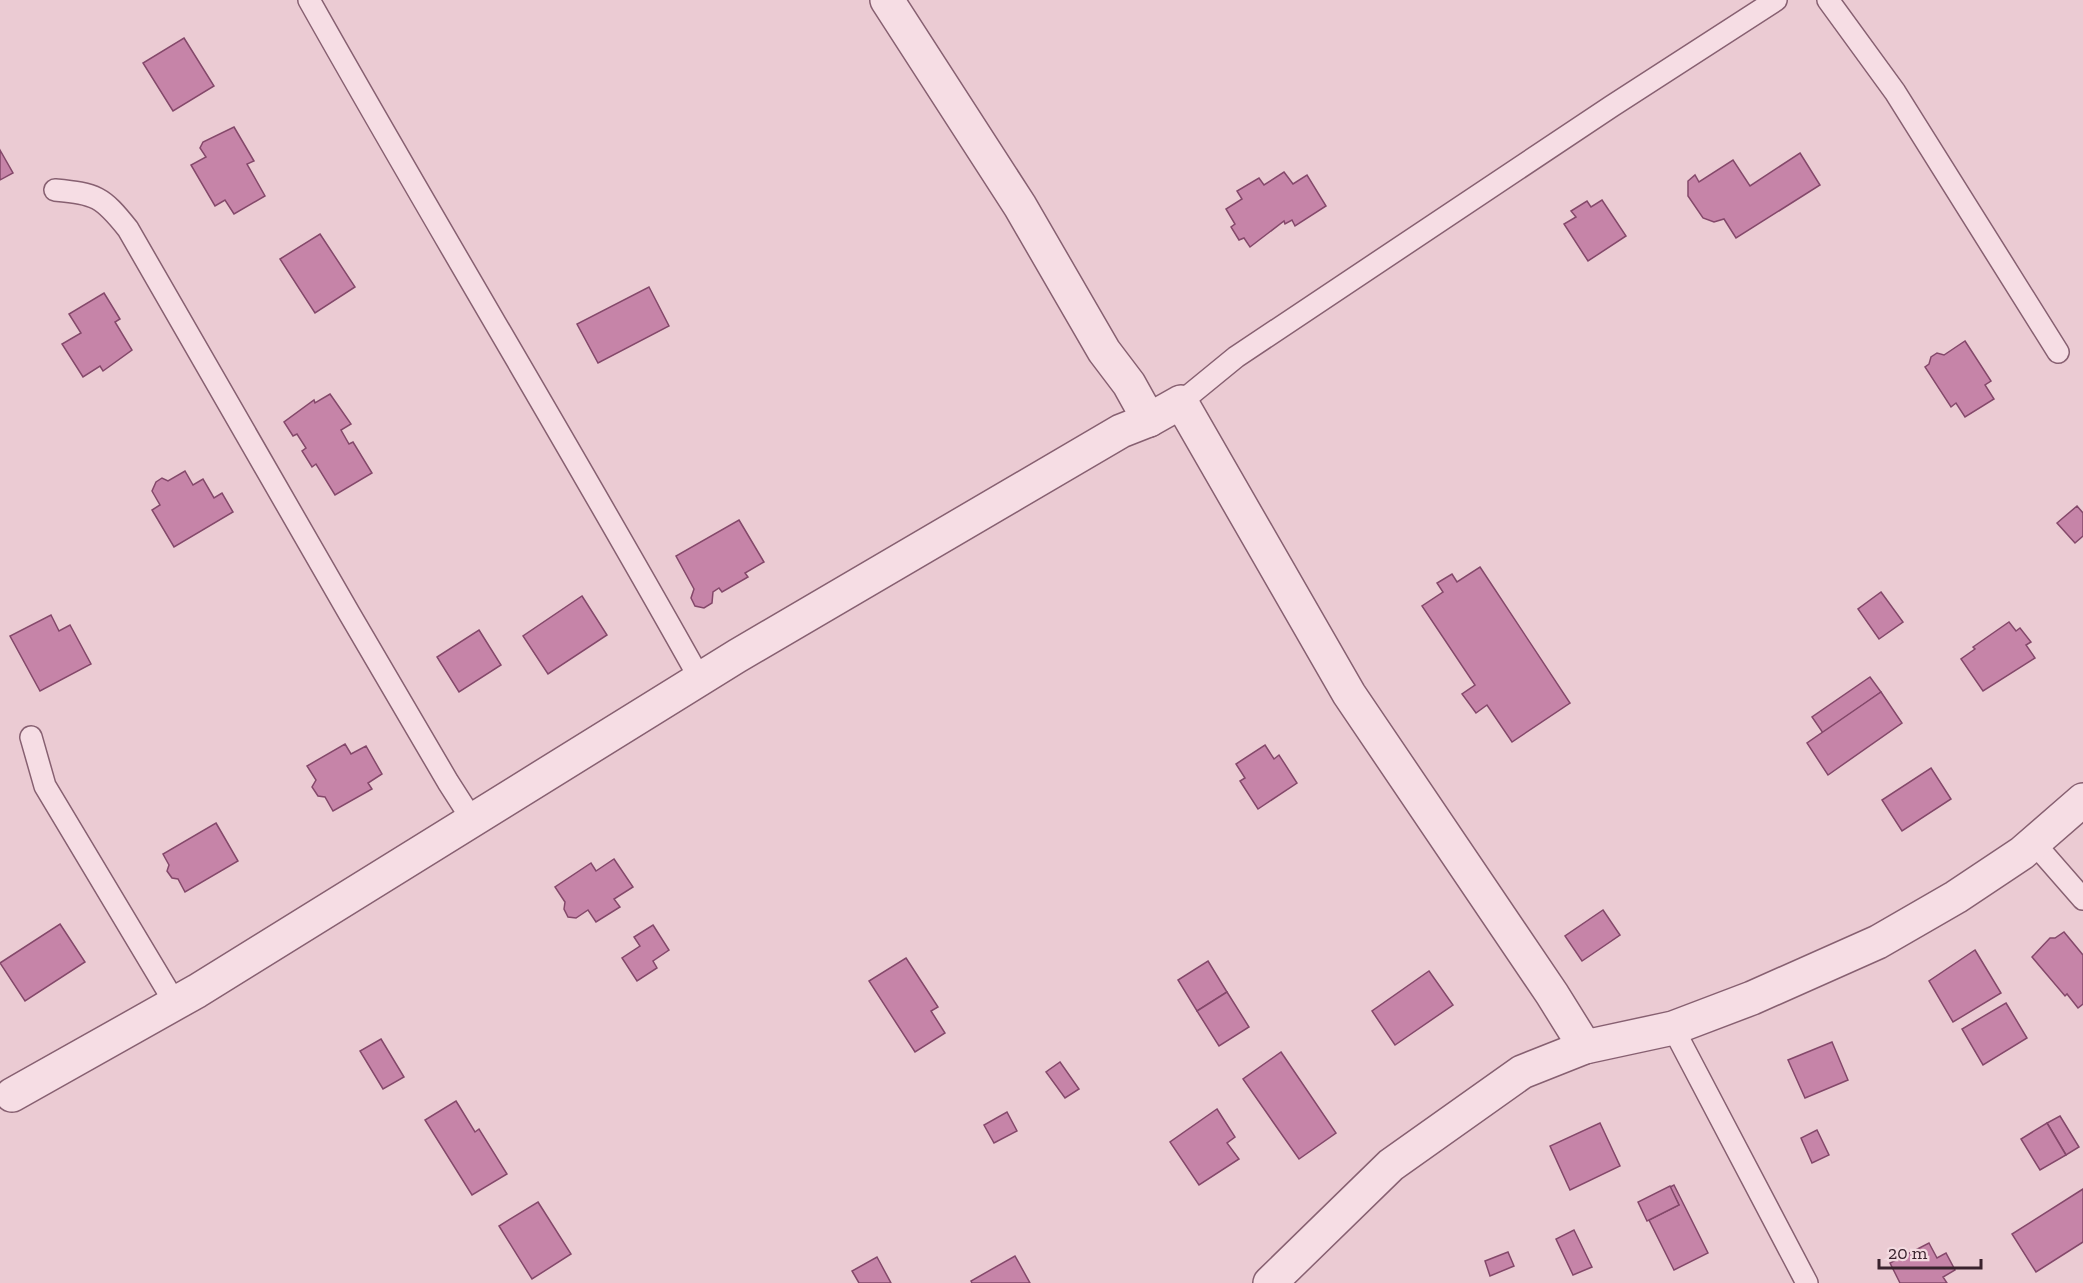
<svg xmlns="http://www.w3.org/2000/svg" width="2083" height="1283" font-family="'Zilla Slab',serif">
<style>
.building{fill:#c684a8;stroke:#84486a;stroke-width:1.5}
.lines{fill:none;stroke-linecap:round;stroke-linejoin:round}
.lane-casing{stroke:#876071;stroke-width:24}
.street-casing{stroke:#876071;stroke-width:36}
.lane{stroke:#f6dde4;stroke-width:21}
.street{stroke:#f6dde4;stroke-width:33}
</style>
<rect width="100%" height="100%" fill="#ebcbd3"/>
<g class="building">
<path d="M184 38 214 86 173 111 143 63Z"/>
<path d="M234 127 254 161 247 164 265 196 234 214 225 200 215 206 191 165 206 157 200 148 203 142Z"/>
<path d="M0 150 13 173 0 180Z"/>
<path d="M1800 153 1820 185 1736 238 1724 219 1714 222 1703 218 1688 196V181L1695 175 1699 182 1733 160 1750 186Z"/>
<path d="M1284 172 1293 184 1307 175 1326 206 1295 226 1292 220 1285 224 1284 221 1250 247 1244 238 1239 240 1231 227 1235 224 1226 209 1242 199 1237 191 1259 178 1264 185Z"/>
<path d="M1602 200 1626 236 1588 261 1564 224 1576 217 1571 211 1587 201 1591 207Z"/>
<path d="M320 234 355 287 315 313 280 259Z"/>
<path d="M649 287 669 326 598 363 577 324Z"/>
<path d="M104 293 120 319 115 322 132 350 103 371 100 366 83 377 62 344 81 333 69 314Z"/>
<path d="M1965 341 1991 381 1985 385 1994 399 1965 417 1956 403 1951 407 1925 367 1929 364 1931 357 1937 353 1944 355Z"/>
<path d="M330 394 351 424 341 430 349 444 353 442 372 473 335 495 316 464 312 467 302 451 306 448 297 434 293 436 284 422 314 400 315 403Z"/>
<path d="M185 471 193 485 203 479 214 498 222 493 233 512 174 547 152 510 160 505 152 491 156 482 162 478 168 481Z"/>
<path d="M2077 506 2083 513V536L2075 543 2057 523Z"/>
<path d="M739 520 764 562 745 573 748 577 722 592 719 588 713 592 712 603 704 608 695 606 691 598 694 589 676 556Z"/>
<path d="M1480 567 1570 703 1512 742 1487 705 1476 713 1462 694 1475 685 1422 606 1443 592 1437 583 1452 574 1457 582Z"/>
<path d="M1881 592 1903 622 1879 639 1858 609Z"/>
<path d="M582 596 607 635 548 674 523 636Z"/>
<path d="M51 615 59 631 70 625 91 664 40 691 10 636Z"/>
<path d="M2009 622 2016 631 2020 628 2031 642 2026 645 2035 658 1983 691 1961 659 1975 649 1973 647Z"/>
<path d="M479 630 501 665 459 692 437 657Z"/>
<path d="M1870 677 1881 692 1823 733 1812 717Z"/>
<path d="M1881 692 1902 723 1828 775 1807 743Z"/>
<path d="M345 744 351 754 366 746 382 774 368 783 372 789 333 811 325 797 318 796 312 787 316 780 307 766Z"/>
<path d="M1265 745 1274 759 1279 755 1297 783 1258 809 1240 781 1245 778 1236 764Z"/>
<path d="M1931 768 1951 799 1902 831 1882 800Z"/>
<path d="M216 823 238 861 185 892 178 879 172 878 167 871 169 865 163 854Z"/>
<path d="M614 859 633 887 614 899 620 907 596 922 588 910 576 918 568 917 564 909 565 902 555 887 591 863 596 871Z"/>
<path d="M1603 910 1620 935 1582 961 1565 936Z"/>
<path d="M60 924 85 962 25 1001 0 963Z"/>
<path d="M653 925 669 950 653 961 657 968 637 981 622 958 640 946 634 937Z"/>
<path d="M2064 932 2083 955V1004L2078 1008 2067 994 2065 996 2032 957 2050 938H2055Z"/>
<path d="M1975 950 2001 993 1953 1022 1929 981Z"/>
<path d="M906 958 938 1007 931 1011 945 1033 915 1052 869 981Z"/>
<path d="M1208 961 1227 992 1197 1011 1178 980Z"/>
<path d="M1429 971 1453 1005 1395 1045 1372 1011Z"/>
<path d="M1227 992 1249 1027 1219 1046 1197 1011Z"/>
<path d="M2006 1003 2027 1038 1983 1065 1962 1029Z"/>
<path d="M381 1039 404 1077 383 1089 360 1051Z"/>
<path d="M1832 1042 1848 1080 1805 1098 1788 1060Z"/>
<path d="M1281 1052 1336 1133 1299 1159 1243 1079Z"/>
<path d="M1060 1062 1079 1089 1065 1098 1046 1072Z"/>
<path d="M456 1101 475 1132 479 1129 507 1174 472 1195 425 1120Z"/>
<path d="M1217 1109 1235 1137 1227 1143 1239 1159 1199 1185 1170 1142Z"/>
<path d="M1007 1112 1017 1131 994 1143 984 1125Z"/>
<path d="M2060 1116 2079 1147 2066 1155 2047 1123Z"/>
<path d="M1600 1123 1620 1166 1570 1190 1550 1146Z"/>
<path d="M2047 1123 2066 1155 2040 1170 2021 1139Z"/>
<path d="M1817 1130 1829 1155 1812 1163 1801 1138Z"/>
<path d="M1674 1185 1708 1253 1674 1270 1649 1220 1679 1205 1670 1187Z"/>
<path d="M1670 1186 1679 1205 1647 1221 1638 1202Z"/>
<path d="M2083 1189V1242L2036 1272 2012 1234Z"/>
<path d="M538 1202 571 1254 532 1279 499 1226Z"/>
<path d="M1574 1230 1592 1267 1573 1275 1556 1239Z"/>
<path d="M1929 1243 1937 1258 1946 1253 1955 1270 1943 1277 1947 1283H1900L1890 1263Z"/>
<path d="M1508 1252 1514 1266 1490 1276 1485 1261Z"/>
<path d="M1015 1256 1030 1283H972L971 1281Z"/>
<path d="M877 1257 891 1283H859L852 1271Z"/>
</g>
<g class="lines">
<defs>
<g id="lane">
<path d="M309 0C437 228 573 451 700 679"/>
<path d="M1828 0 1895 92 2058 352"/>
<path d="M55 190C96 194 102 196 128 229L349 613 448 782 473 821"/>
<path d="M1181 402 1236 357 1612 106 1776 0"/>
<path d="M31 737 45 786 175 1003"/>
<path d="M2034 843 2083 899"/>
<path d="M1673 1028 1807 1283"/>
</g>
<g id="street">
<path d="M887 0 1020 206 1104 351 1129 384 1149 420"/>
<path d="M12 1095 197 991 737 656 1121 431 1149 420 1181 402 1349 694 1552 994 1585 1047"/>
<path d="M1270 1283 1391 1165 1522 1072 1585 1047 1673 1028 1752 998 1878 942 1956 897 2022 853 2083 800"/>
</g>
</defs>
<use href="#lane" class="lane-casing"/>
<use href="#street" class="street-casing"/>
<use href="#lane" class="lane"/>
<use href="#street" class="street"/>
</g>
<path d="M1879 1259v9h102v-9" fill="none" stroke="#39222d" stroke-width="3"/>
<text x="1888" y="1259" font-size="18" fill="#39222d" stroke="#f3dae0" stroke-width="4.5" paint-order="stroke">20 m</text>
</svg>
